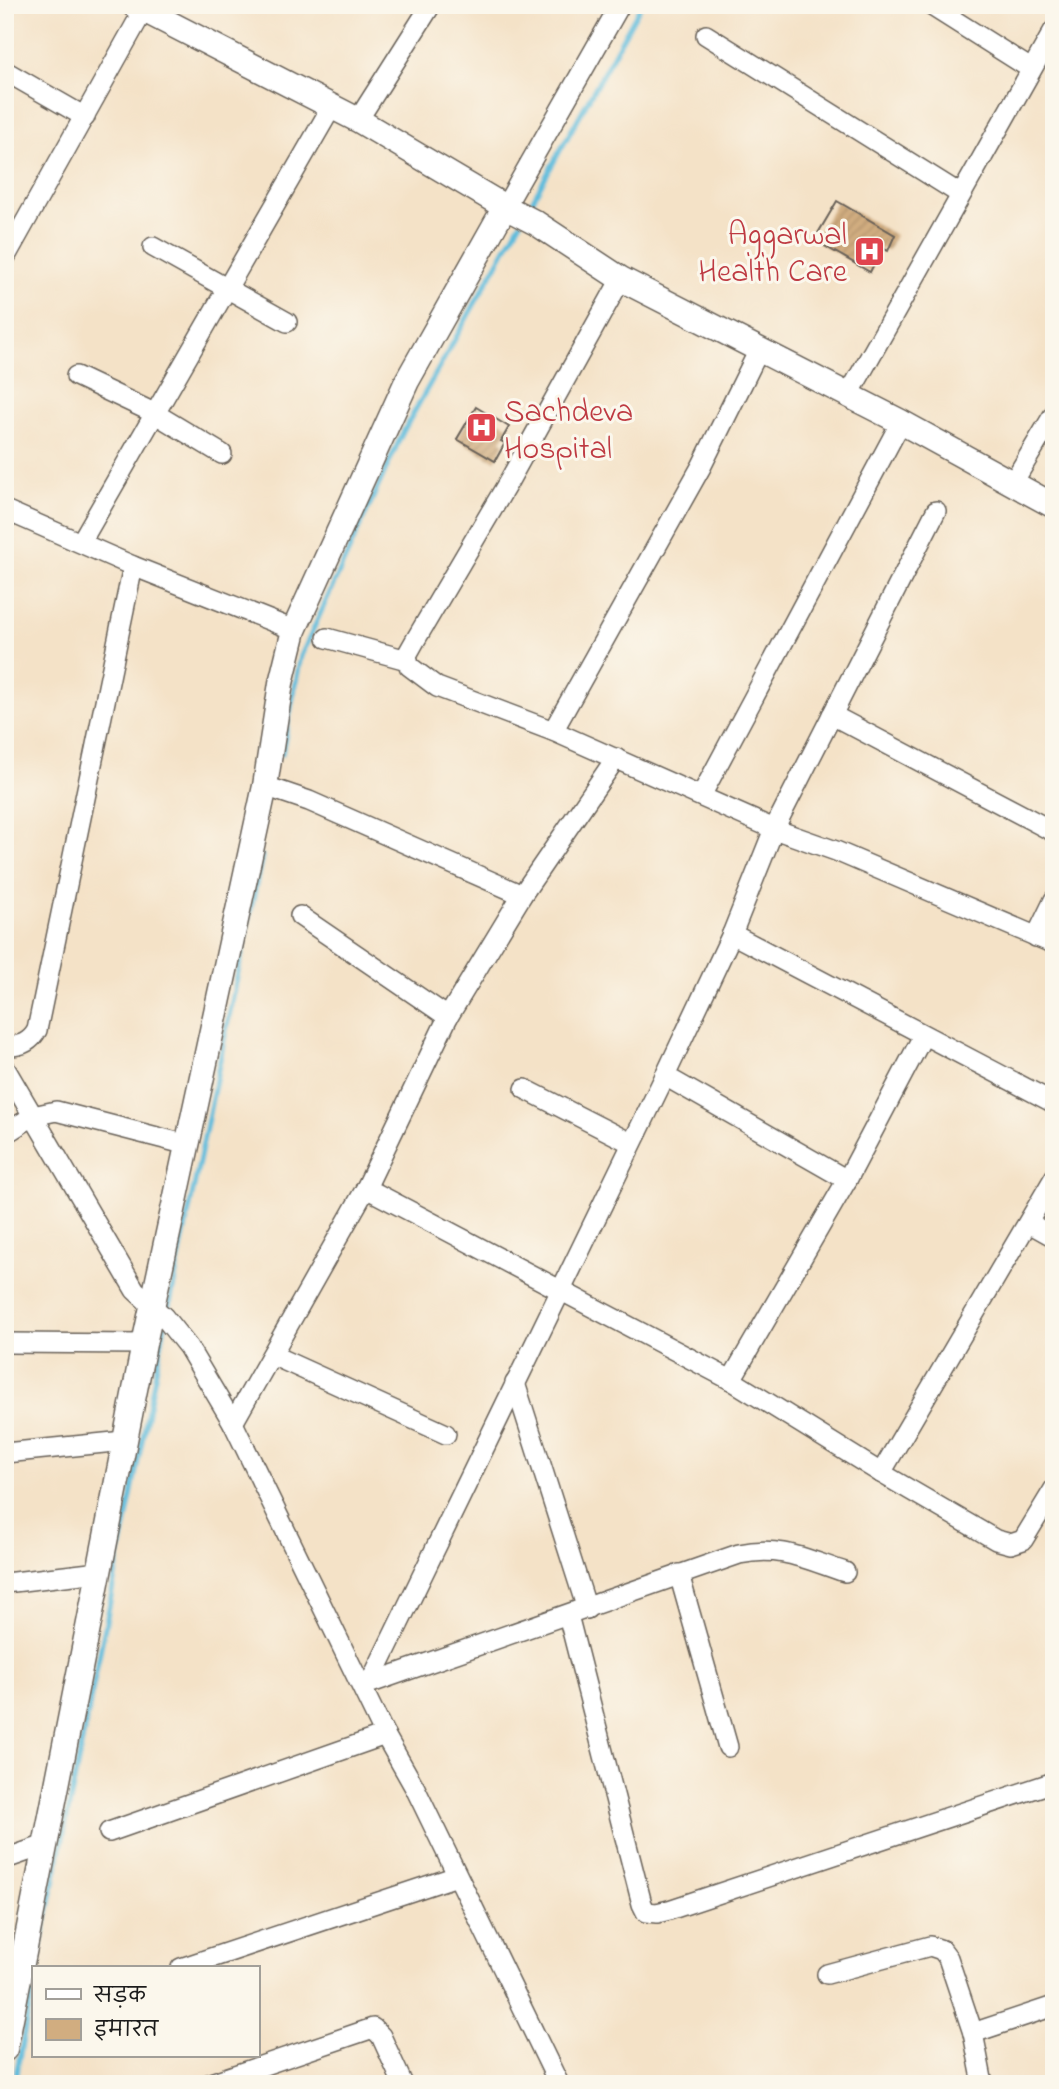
<svg xmlns="http://www.w3.org/2000/svg" width="1059" height="2089" font-family="'Indie Flower','Playpen Sans Deva',sans-serif">
<style>
.lines{fill:none;stroke-linecap:round;stroke-linejoin:round}
.stream{stroke:#5ebcdc;stroke-width:5}
.building{fill:url(#building-hatch)}
.minor-casing{stroke:#686158;stroke-width:22}
.tertiary-casing{stroke:#686158;stroke-width:27}
.minor{stroke:#fff;stroke-width:19}
.tertiary{stroke:#fff;stroke-width:24}
.labels{text-anchor:middle;stroke-width:6;stroke-linejoin:round;paint-order:stroke}
.health-label{font-size:32px;fill:#be3a42;stroke:#fbf7ec;text-anchor:end}
</style>
<defs>
<pattern id="building-hatch" width="6" height="6" patternUnits="userSpaceOnUse" patternTransform="scale(1.75)"><rect width="6" height="6" fill="#d1ad80"/><path d="M-1 1l2-2M0 6l6-6M5 7l2-2" fill="none" stroke="#b3946e"/></pattern>
</defs>
<rect width="100%" height="100%" fill="#fbf7ec"/>
<filter id="ink" filterUnits="userSpaceOnUse"><feTurbulence type="fractalNoise" baseFrequency=".0143" numOctaves="2"/><feDisplacementMap in="SourceGraphic" scale="14" xChannelSelector="R" yChannelSelector="G"/><feConvolveMatrix kernelMatrix="1 2 1 2 8 2 1 2 1" color-interpolation-filters="sRGB"/></filter>
<filter id="wash" filterUnits="userSpaceOnUse"><feTurbulence type="fractalNoise" baseFrequency=".00686" numOctaves="4" result="noise"/><feDisplacementMap in="SourceGraphic" scale="28" xChannelSelector="R" yChannelSelector="G"/><feGaussianBlur stdDeviation="1.57" result="paint"/><feColorMatrix in="noise" values="0 0 0 0 0 0 0 0 0 0 0 0 0 0 0 0 0 1.4 0 .05"/><feComposite in="paint" operator="in"/></filter>
<g filter="url(#wash)">
<rect width="100%" height="100%" fill="#f4e2c7"/>
<g class="lines">
<g class="stream">
<path d="M526 212 641 5"/>
<path d="M282 754 301 656 403 432 520 223"/>
<path d="M168 1313 262 856"/>
<path d="M37 1968 165 1326"/>
<path d="M14 2084 33 1989"/>
</g>
</g>
<g id="blocks">
<g class="building">
<path d="M837 201 895 235 888 251 882 248 870 272 814 240Z"/>
<path d="M476 407 509 427 501 441 505 443 495 461 457 439Z"/>
</g>
</g>
</g>
<g filter="url(#ink)">
<use href="#blocks" fill-opacity="0" stroke="#686158" stroke-width="2"/>
<g class="lines">
<defs>
<g id="minor">
<path d="M930 5 1031 69"/>
<path d="M706 35 960 194"/>
<path d="M5 71 85 117"/>
<path d="M358 120 431 5"/>
<path d="M505 207 620 5"/>
<path d="M153 247 287 322"/>
<path d="M5 258 143 11"/>
<path d="M621 279 509 481 416 639 407 655 409 666 437 687 553 731 774 829 836 851 1054 944"/>
<path d="M76 376 154 413 222 454"/>
<path d="M848 396 1054 30"/>
<path d="M1012 484 1054 414"/>
<path d="M5 510 133 566 294 630"/>
<path d="M81 542 331 108"/>
<path d="M327 638 407 660"/>
<path d="M832 715 1054 832"/>
<path d="M553 731 701 467 759 350"/>
<path d="M265 786 309 801 522 895"/>
<path d="M701 796 901 422"/>
<path d="M300 916 448 1017"/>
<path d="M732 934 1054 1103"/>
<path d="M1036 937 1054 900"/>
<path d="M5 1046C19 1047 30 1043 37 1030L133 566"/>
<path d="M5 1068 135 1290 164 1317 188 1347 233 1423 385 1735 415 1788 559 2084"/>
<path d="M665 1076 847 1180"/>
<path d="M525 1089 631 1143"/>
<path d="M5 1134 33 1116 56 1111 188 1145"/>
<path d="M366 1188 731 1380 881 1473 996 1540 1011 1544 1023 1540 1054 1489"/>
<path d="M1029 1223 1054 1237"/>
<path d="M5 1343 144 1344"/>
<path d="M272 1355 446 1434"/>
<path d="M731 1380 847 1180 923 1036"/>
<path d="M515 1383 587 1609"/>
<path d="M233 1423 366 1188 448 1017 522 895 616 758"/>
<path d="M5 1453 124 1441"/>
<path d="M881 1473 1054 1178"/>
<path d="M679 1574 728 1747"/>
<path d="M5 1583 99 1572"/>
<path d="M568 1615 642 1904 646 1912 657 1913 669 1910 1054 1782"/>
<path d="M370 1683 665 1076 732 934 774 829 936 511"/>
<path d="M365 1685 739 1554C781 1545 805 1559 845 1572"/>
<path d="M109 1832 385 1735"/>
<path d="M5 1859 45 1845"/>
<path d="M181 1968 457 1876"/>
<path d="M827 1974 930 1946 942 1950 948 1958 973 2033 983 2084"/>
<path d="M973 2033 1054 2006"/>
<path d="M208 2084 373 2028 381 2036 403 2084"/>
</g>
<g id="tertiary">
<path d="M134 5 358 120 505 207 536 223 621 279 901 422 1054 506"/>
<path d="M5 2049 144 1344 265 786 281 683 294 630 407 381 505 207"/>
</g>
</defs>
<use href="#minor" class="minor-casing"/>
<use href="#tertiary" class="tertiary-casing"/>
<use href="#minor" class="minor"/>
<use href="#tertiary" class="tertiary"/>
</g>
</g>
<defs>
<symbol id="hospital-square" viewBox="-11 -11 22 22"><rect x="-9" y="-9" width="18" height="18" rx="4" fill="#e0444e" stroke="#fbf7ec"/><path d="M-5-5h3v3.5h4V-5h3V5h-3V1.5h-4V5h-3Z" fill="#fff"/></symbol>
</defs>
<g fill-rule="evenodd">
<use href="#hospital-square" x="852" y="234" width="35" height="35"/>
<use href="#hospital-square" x="464" y="410" width="35" height="35"/>
</g>
<g class="labels">
<g class="health-label">
<text x="847" y="244">Aggarwal<tspan x="847" dy="37">Health Care</tspan></text>
<text x="504" y="421" text-anchor="start">Sachdeva<tspan x="504" dy="37">Hospital</tspan></text>
</g>
</g>
<rect width="1059" height="2089" fill="none" stroke="#fbf7ec" stroke-width="28"/>
<rect x="32" y="1966" width="228" height="91" fill="#fbf7ec" stroke="#a29f99" stroke-width="2"/>
<rect x="46" y="1989" width="35" height="10" fill="#ffffff" stroke="#a29f99" stroke-width="2"/>
<text x="94" y="2002" font-size="21" fill="#1c1c1c">सड़क</text>
<rect x="46" y="2019" width="35" height="21" fill="#d1ad80" stroke="#a29f99" stroke-width="2"/>
<text x="94" y="2036" font-size="21" fill="#1c1c1c">इमारत</text>
</svg>
